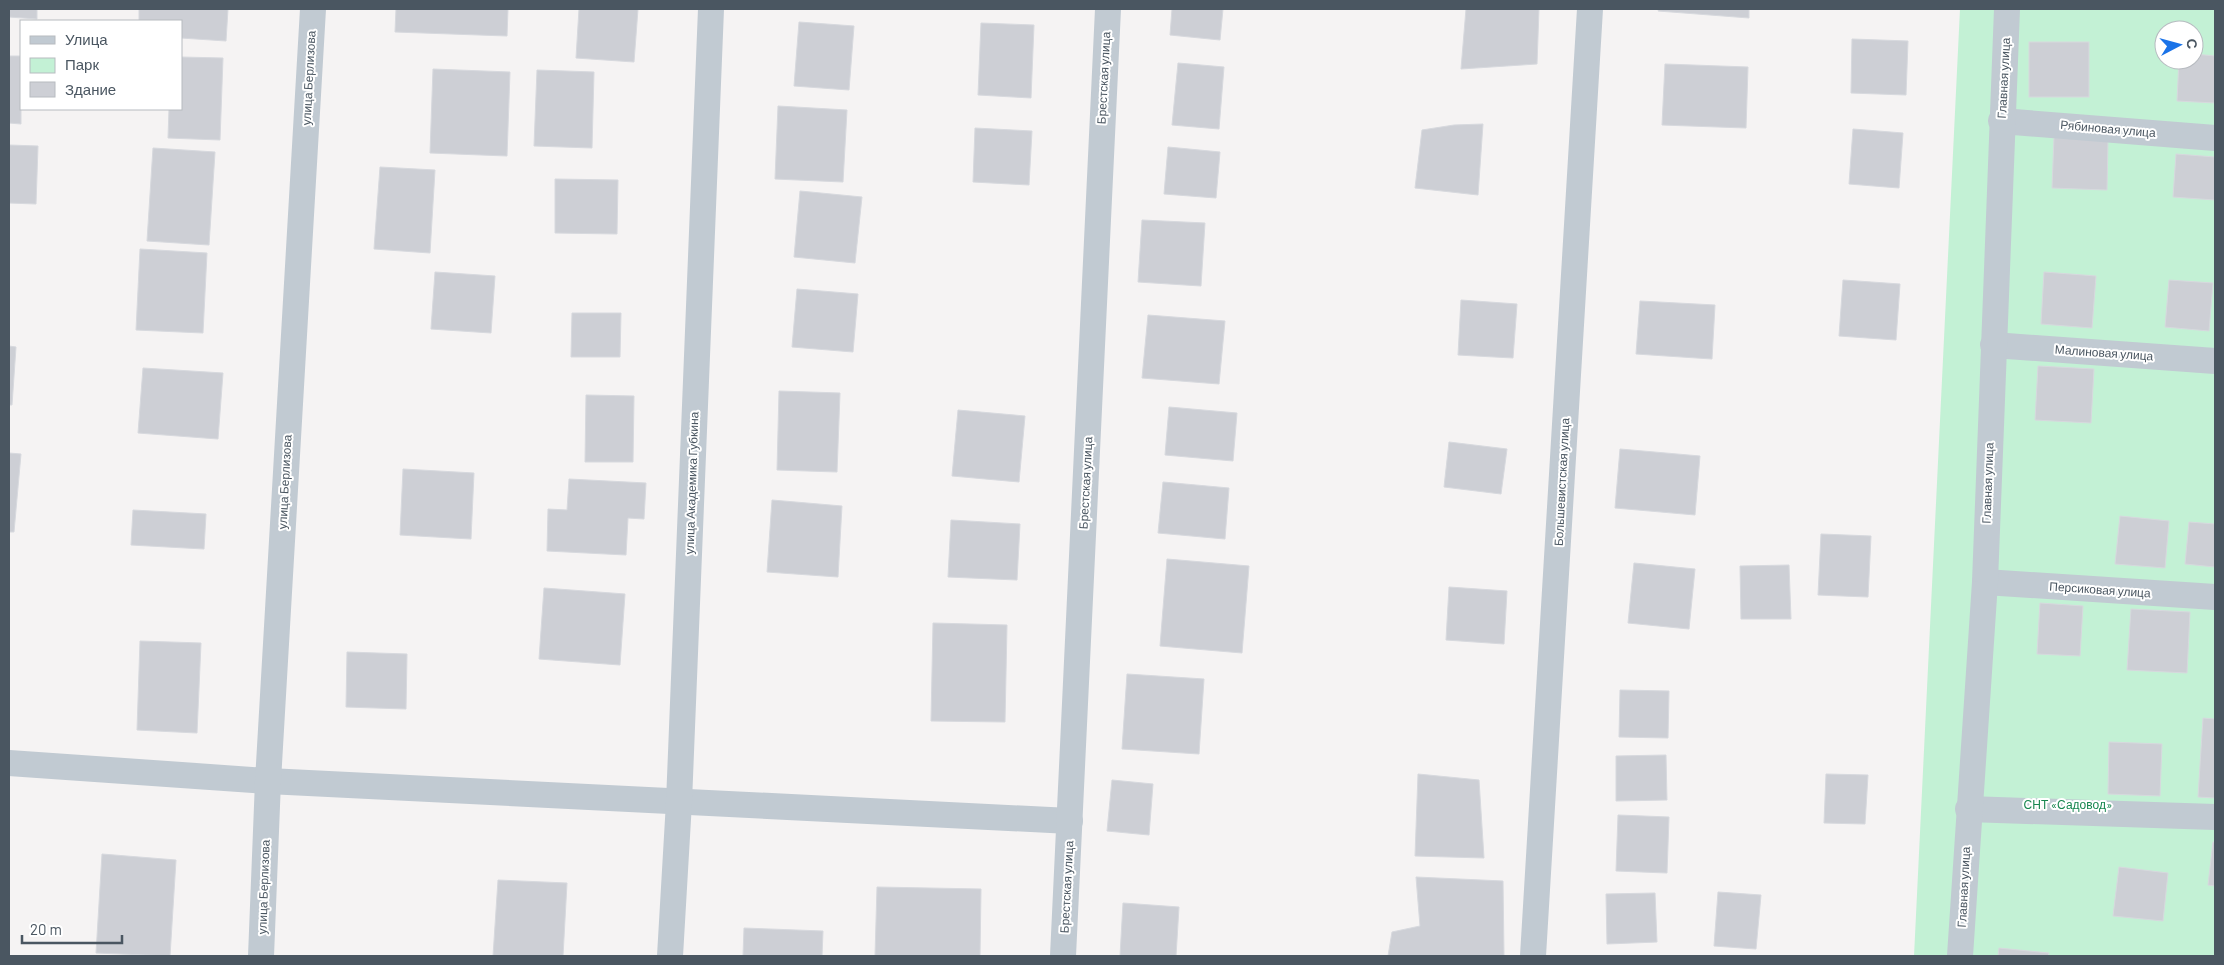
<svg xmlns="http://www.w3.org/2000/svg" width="2224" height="965" font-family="Barlow,sans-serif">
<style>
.green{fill:#c3f1d5;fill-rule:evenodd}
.building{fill:#cdcfd5;stroke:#d7d9de}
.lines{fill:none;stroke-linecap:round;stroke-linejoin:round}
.minor{stroke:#c1cad2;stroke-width:26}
.labels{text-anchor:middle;stroke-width:4;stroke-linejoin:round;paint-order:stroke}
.street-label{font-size:12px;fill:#4a5661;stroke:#fff}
.park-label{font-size:12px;fill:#17864f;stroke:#fff}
</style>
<rect width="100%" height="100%" fill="#f5f3f3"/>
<path class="green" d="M1960 9H2215V956H1914ZM2164 30H2194V60H2164Z"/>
<g class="building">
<path d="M9 9H37V19L9 17Z"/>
<path d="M139 9H228L226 41 181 38V21H139Z"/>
<path d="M396 9H508L507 36 395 32Z"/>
<path d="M579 9H638L634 62 576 58Z"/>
<path d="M1172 9H1223L1220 40 1170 35Z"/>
<path d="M1466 9H1539L1537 64 1461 69Z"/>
<path d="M1659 9H1749V18L1658 11Z"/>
<path d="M799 22 854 26 849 90 794 86Z"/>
<path d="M981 23 1034 25 1031 98 978 95Z"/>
<path d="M1852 39 1908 41 1906 95 1851 93Z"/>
<rect x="2029" y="42" width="60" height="55"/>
<path d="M2194 54 2215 56V103L2177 101 2179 60H2194Z"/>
<path d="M9 56H21V124L9 123Z"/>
<path d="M181 57 223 58 220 140 168 138 169 109H181Z"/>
<path d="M1178 63 1224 67 1219 129 1172 125Z"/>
<path d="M1665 64 1748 67 1746 128 1662 125Z"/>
<path d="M433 69 510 72 507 156 430 153Z"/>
<path d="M537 70 594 72 592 148 534 146Z"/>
<path d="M778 106 847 110 843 182 775 179Z"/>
<path d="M1483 124 1478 195 1415 188 1422 130 1454 125Z"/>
<path d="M975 128 1032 131 1029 185 973 182Z"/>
<path d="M1853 129 1903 133 1899 188 1849 184Z"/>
<path d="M2054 137 2108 139 2107 190 2052 188Z"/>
<path d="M9 145 38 146 36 204 9 203Z"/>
<path d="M1168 147 1220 152 1216 198 1164 194Z"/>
<path d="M153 148 215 152 209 245 147 241Z"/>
<path d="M2176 154 2215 157V200L2173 197Z"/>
<path d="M380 167 435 170 430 253 374 249Z"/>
<path d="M555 179 618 180 617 234 555 233Z"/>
<path d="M800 191 862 197 855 263 794 257Z"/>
<path d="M1142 220 1205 223 1201 286 1138 282Z"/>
<path d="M140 249 207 253 203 333 136 330Z"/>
<path d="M435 272 495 276 491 333 431 329Z"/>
<path d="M2044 272 2096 276 2092 328 2041 324Z"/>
<path d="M1843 280 1900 284 1896 340 1839 336Z"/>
<path d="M2169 280 2213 283 2209 331 2165 327Z"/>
<path d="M797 289 858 294 853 352 792 347Z"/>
<path d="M1461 300 1517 304 1513 358 1458 355Z"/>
<path d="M1640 301 1715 305 1712 359 1636 354Z"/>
<path d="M572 313H621L620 357H571Z"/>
<path d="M1148 315 1225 321 1219 384 1142 378Z"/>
<path d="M9 346 16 347 12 405H9Z"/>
<path d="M2038 366 2094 369 2091 423 2035 420Z"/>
<path d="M143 368 223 373 218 439 138 433Z"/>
<path d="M779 391 840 393 837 472 777 470Z"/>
<path d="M586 395 634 396 633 462H585Z"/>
<path d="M1169 407 1237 413 1233 461 1165 455Z"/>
<path d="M958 410 1025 416 1019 482 952 476Z"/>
<path d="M1449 442 1507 449 1501 494 1444 487Z"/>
<path d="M1620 449 1700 456 1695 515 1615 508Z"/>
<path d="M9 453 21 454 14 532H9Z"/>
<path d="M403 469 474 473 471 539 400 535Z"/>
<path d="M569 479 646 483 644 519 628 518 626 555 547 551 548 509 567 510Z"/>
<path d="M1163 482 1229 488 1225 539 1158 533Z"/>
<path d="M772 500 842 506 838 577 767 572Z"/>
<path d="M133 510 206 514 204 549 131 545Z"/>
<path d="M2120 516 2169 521 2165 568 2115 564Z"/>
<path d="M951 520 1020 524 1017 580 948 577Z"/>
<path d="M2189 522 2215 524V567L2185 564Z"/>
<path d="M1821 534 1871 536 1868 597 1818 595Z"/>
<path d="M1167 559 1249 566 1242 653 1160 646Z"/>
<path d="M1634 563 1695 569 1689 629 1628 623Z"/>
<path d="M1789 565 1791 619H1741L1740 566Z"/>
<path d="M1449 587 1507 591 1504 644 1446 640Z"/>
<path d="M544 588 625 594 620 665 539 659Z"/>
<path d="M2040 603 2083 606 2080 656 2037 654Z"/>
<path d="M2131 609 2190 612 2187 673 2127 670Z"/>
<path d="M933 623 1007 625 1005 722 931 721Z"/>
<path d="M140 641 201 643 197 733 137 730Z"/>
<path d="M347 652 407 654 406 709 346 707Z"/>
<path d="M1127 674 1204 679 1199 754 1122 749Z"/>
<path d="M1620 690 1669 691 1668 738 1619 737Z"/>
<path d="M2203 718 2215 719V798L2198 797Z"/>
<path d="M2109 742 2162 744 2160 796 2108 794Z"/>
<path d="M1666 755 1667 800 1616 801V756Z"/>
<path d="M1418 774 1479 780 1484 858 1415 856Z"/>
<path d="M1826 774 1868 775 1865 824 1824 823Z"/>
<path d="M1112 780 1153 784 1149 835 1107 831Z"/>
<path d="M1618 815 1669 817 1667 873 1616 871Z"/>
<path d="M2213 842H2215V886L2208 885Z"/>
<path d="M102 854 176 860 170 956 96 953Z"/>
<path d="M2119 867 2168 873 2163 921 2113 916Z"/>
<path d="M1416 877 1503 881 1504 956H1388L1392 932 1420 926Z"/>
<path d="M498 880 567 883 563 956H493Z"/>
<path d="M877 887 981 889 980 956H875Z"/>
<path d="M1718 892 1761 895 1756 949 1714 946Z"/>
<path d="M1655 893 1657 942 1607 944 1606 894Z"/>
<path d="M1123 903 1179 907 1176 956H1120Z"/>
<path d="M744 928 823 931 822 956H743Z"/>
<path d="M1999 948 2049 953 2048 956H1998Z"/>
</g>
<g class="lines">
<g class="minor">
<path d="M2001 121 2215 138"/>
<path d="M1993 345 2215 361"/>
<path d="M1985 582 2215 597"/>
<path d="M9 763 268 781 1070 821"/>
<path d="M1968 809 2215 817"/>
<path d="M261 956 268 781 313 9"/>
<path d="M670 956 679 802 711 9"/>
<path d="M1063 956 1108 9"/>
<path d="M1533 956 1590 9"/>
<path d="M1960 956 1985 582 2007 9"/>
</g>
</g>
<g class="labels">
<g class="street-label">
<text transform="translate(309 78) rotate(-87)" y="4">улица Берлизова</text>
<text transform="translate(1104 78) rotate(-87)" y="4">Брестская улица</text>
<text transform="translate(2004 78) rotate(-87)" y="4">Главная улица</text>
<text transform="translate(2108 129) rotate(5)" y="4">Рябиновая улица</text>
<text transform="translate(2104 353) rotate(4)" y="4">Малиновая улица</text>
<text transform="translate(285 482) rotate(-87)" y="4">улица Берлизова</text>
<text transform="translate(1562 482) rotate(-87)" y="4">Большевистская улица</text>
<text transform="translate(692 483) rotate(-88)" y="4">улица Академика Губкина</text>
<text transform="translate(1086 483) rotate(-87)" y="4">Брестская улица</text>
<text transform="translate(1988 483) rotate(-88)" y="4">Главная улица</text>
<text transform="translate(2100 590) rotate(4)" y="4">Персиковая улица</text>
<text transform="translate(264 887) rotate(-88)" y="4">улица Берлизова</text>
<text transform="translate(1067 887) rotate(-87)" y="4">Брестская улица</text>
<text transform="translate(1964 887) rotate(-87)" y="4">Главная улица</text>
</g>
<g class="park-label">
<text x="2068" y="809">СНТ «Садовод»</text>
</g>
</g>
<rect width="2224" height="965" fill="none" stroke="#4a5661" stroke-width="20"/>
<rect x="20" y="20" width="162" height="90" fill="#ffffff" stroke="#b7bbc0"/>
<rect x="30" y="36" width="25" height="8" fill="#c1cad2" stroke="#b7bbc0"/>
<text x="65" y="45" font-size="15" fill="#4a5661">Улица</text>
<rect x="30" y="58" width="25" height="15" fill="#c3f1d5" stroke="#b7bbc0"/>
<text x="65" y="70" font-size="15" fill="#4a5661">Парк</text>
<rect x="30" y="82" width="25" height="15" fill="#cdcfd5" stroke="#b7bbc0"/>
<text x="65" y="95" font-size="15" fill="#4a5661">Здание</text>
<g transform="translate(2179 45) rotate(84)"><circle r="24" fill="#ffffff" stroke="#b7bbc0"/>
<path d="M0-4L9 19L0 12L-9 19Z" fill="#1a73e8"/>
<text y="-8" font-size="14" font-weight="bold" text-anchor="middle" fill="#4a5661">С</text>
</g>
<path d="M22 935v8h100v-8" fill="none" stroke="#4a5661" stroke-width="2.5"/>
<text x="30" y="935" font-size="15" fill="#4a5661" stroke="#ffffff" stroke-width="4" paint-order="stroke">20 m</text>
</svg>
